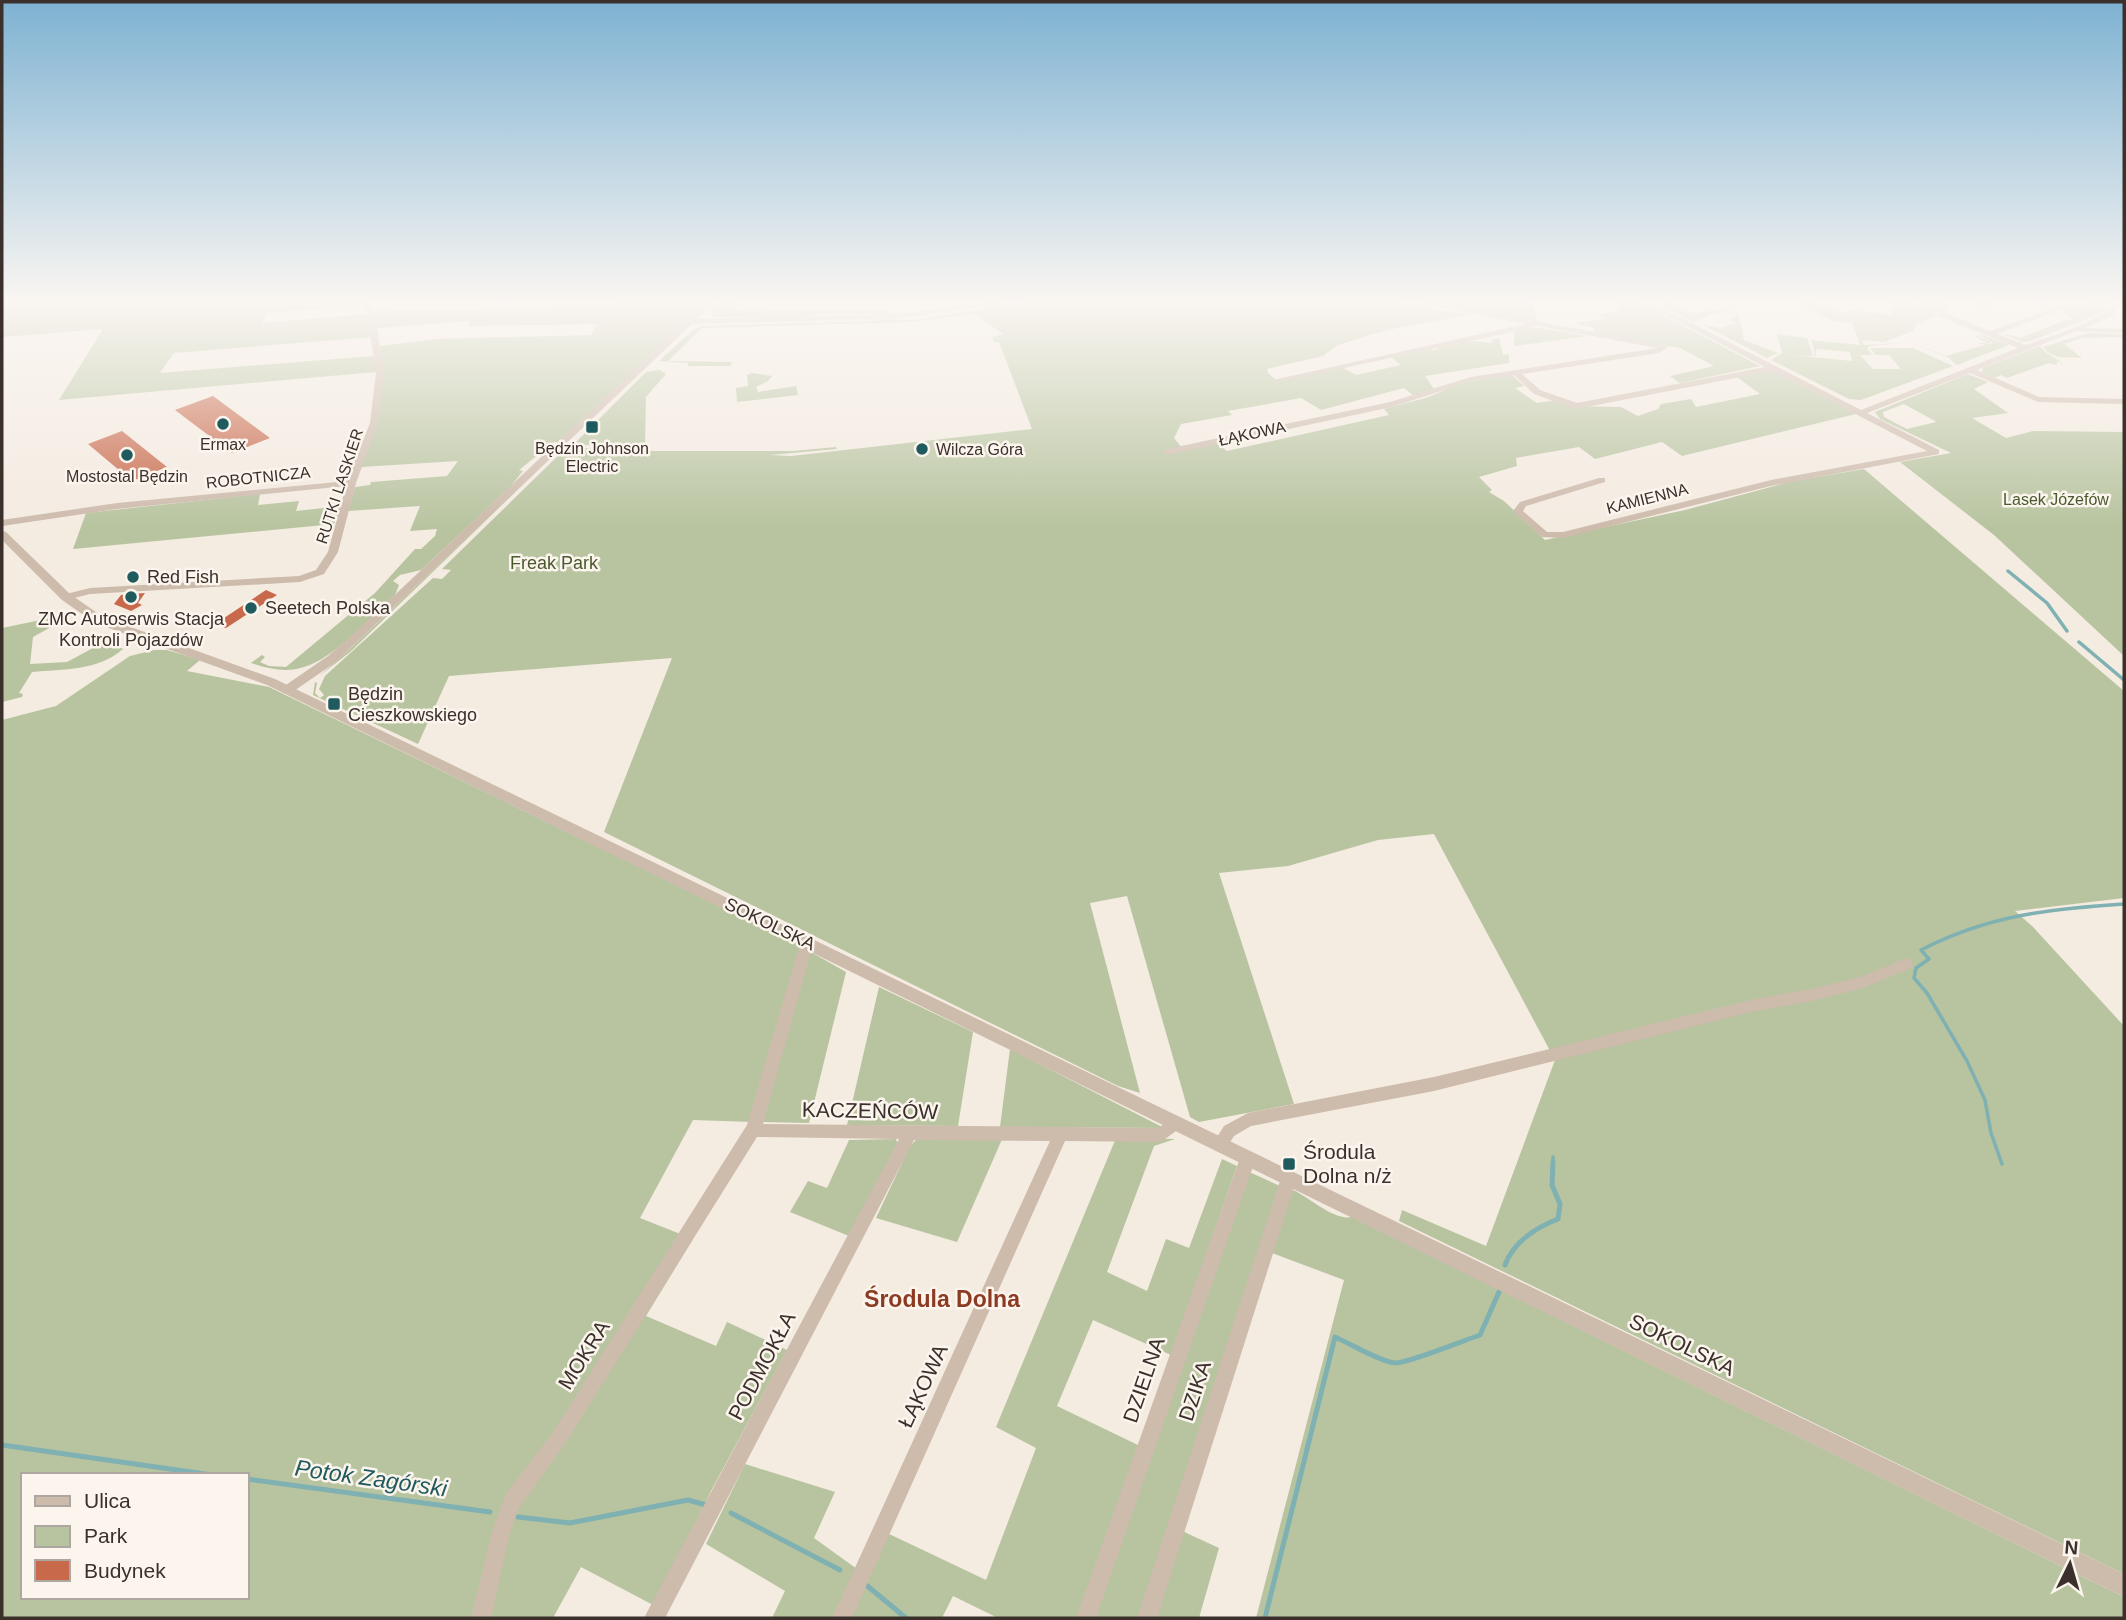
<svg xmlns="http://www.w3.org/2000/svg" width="2126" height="1620" font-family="Arial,sans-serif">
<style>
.green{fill:#b8c4a0;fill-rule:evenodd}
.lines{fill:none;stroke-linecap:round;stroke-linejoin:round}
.stream-far1{stroke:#7fb0b2;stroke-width:3.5}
.stream{stroke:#7fb0b2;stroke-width:5}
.building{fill:#c8694b}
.minor{fill:#cdbbac;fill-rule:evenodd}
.tertiary{fill:#cdbbac;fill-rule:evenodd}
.poi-dot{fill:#1f5a5e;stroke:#fbf5ee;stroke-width:2.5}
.labels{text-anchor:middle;stroke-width:5;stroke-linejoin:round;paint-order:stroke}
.far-street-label{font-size:16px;fill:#3b302b;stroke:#fbf5ee}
.far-poi-label{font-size:16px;fill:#3b302b;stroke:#fbf5ee}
.far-park-label{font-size:16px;fill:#4a5a2e;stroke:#fbf5ee}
.park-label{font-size:18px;fill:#4a5a2e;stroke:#fbf5ee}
.poi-label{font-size:18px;fill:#3b302b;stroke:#fbf5ee;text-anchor:start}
.street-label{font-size:18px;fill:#3b302b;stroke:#fbf5ee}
.near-street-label{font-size:21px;fill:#3b302b;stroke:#fbf5ee}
.near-poi-label{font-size:21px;fill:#3b302b;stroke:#fbf5ee;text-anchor:start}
.near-neighbourhood-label{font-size:23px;font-weight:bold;fill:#8c3b22;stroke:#fbf5ee}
.near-water-label{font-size:23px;font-style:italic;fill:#1f5a5e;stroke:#fbf5ee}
</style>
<rect width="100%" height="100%" fill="#f4ebe1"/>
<g class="green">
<path d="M2 301H365V305L267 313 262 323 367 314 373 337 174 353 160 373 374 356 376 372 59 400 103 329 2 337Z"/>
<path d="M625 301H708L558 442H554L519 470 523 471 510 487 421 570 400 575 393 581 399 585 395 595C371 617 335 658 304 667 287 673 269 669 251 663L262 655 265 657 260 662 269 666 286 667 375 593 415 549H421L435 536 437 529 410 531 420 506 348 511 355 487 370 485 371 482 447 476 458 461 361 467C378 421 385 396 380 346L436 339 591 335 598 324 468 326 470 321 377 328 376 311 595 307Z"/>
<path d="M720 301H737L734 309 741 311 887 310 886 314 832 313 787 318 713 317 710 312Z"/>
<path d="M1029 301H1392L1470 315 1405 326 1369 335 1336 346 1323 356 1267 369 1268 373 1277 381 1342 367 1356 375 1401 365 1391 357 1428 347 1433 350 1439 349 1436 345C1455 342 1472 340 1491 343L1493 339 1499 338 1503 355 1509 354V363L1425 376 1434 389 1414 396 1404 388 1321 410 1301 398 1228 411 1232 415 1181 424 1174 438 1183 449 1215 442 1227 451 1389 415 1384 409 1429 397 1460 383 1512 375 1524 386 1515 388 1537 403 1557 400 1568 406 1621 407 1638 416 1658 409 1661 404 1691 399 1696 407 1760 394 1734 375 1771 370 1856 414 1682 456 1662 442 1595 459 1579 447 1516 458 1517 466 1479 477 1492 490 1489 492 1504 501 1545 540 1685 510 1789 482 1864 469 2124 691V898L2015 911 2033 927 2124 1026V1574L1399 1221 1402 1210 1486 1246 1555 1060 1434 834 1378 840 1288 866 1219 873 1294 1104 1199 1122 1190 1117 1127 896 1090 903 1140 1093 1118 1086 604 832 672 658 449 676 418 744 313 695 315 682 317 683 315 693 320 698 324 695 319 689 325 676 433 578 442 579 451 570 442 569 567 447 645 451H793L836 447 837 449 770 455 791 456 1032 429 999 342H994L992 337 1003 334 974 314 911 322 702 328 668 361 732 362 730 366H688V363L659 361 694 329 704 326 879 321 861 319 916 320Z"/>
<path d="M1421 301H1533L1537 323Z"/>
<path d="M1610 301H1636L1760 366 1680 383 1670 376 1714 366 1680 348 1593 332 1594 328 1574 323 1603 319 1598 314 1616 312 1621 306Z"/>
<path d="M1669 301C1691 327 1729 301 1759 301L1746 302 1693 322 1658 304Z"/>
<path d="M1792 301H1812L1833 310 1816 301H1819L1848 314 1849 310 1893 315 1891 306 1900 307 1905 314 1903 307 1887 304 1885 301H1912L1920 306 1915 301H1950V310L1942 313 1932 310 1937 316 1917 323 1913 331 1884 342 1862 340 1864 345 1901 343 1869 346 1867 349 1873 355H1860L1873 369H1901L1889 355H1876L1870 348H1913L1953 366 1861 400 1849 399 1771 360 1782 353 1777 334 1807 338 1813 356 1791 355 1852 361 1850 352 1816 349V357L1811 340 1860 345 1852 323 1833 321Z"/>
<path d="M2098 301H2113L2099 314 2031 341 2022 342 2002 333 2020 338 2068 319 2074 321 2062 310Z"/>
<path d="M1733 313H1738L1744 340 1778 353 1767 358 1701 324 1721 328 1736 323 1729 319 1737 316Z"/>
<path d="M1533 327 1588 336 1514 346V332Z"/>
<path d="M1975 332 2009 345 1957 365 1949 358 1903 339 1946 356 1985 345 1978 343H1987L1974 336 1976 335 1991 342 1986 345 1993 343Z"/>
<path d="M2088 333 2124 334V337L2082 338 2064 344 2082 358C2068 357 2052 360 2043 347Z"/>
<path d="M2040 346C2046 355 2056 357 2064 365L2057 361V365L2049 363 2007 378 2001 375 1994 378 1982 372 1983 368Z"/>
<path d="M660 370 666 374 646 397 645 446 573 445 646 372Z"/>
<path d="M751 373 772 376 768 381 756 387 758 392 796 386 798 395 737 402 736 388 748 386 747 375Z"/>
<path d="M1968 374 1988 382 1974 389 2008 413 1972 418 2006 438 2033 431 2124 432V656L1994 535 1900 462 1951 453 1880 419 1875 412ZM1904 404 1935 421 1936 422 1907 429 1884 417 1883 412Z"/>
<path d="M563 446 350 652 318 677 348 651Z"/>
<path d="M260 494 258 505 299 501 296 511 342 506 334 524 73 549 86 513Z"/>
<path d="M65 615 69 617 33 637 30 664 67 662 108 640 123 649C98 671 63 669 32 672L19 693 23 694 22 697 2 702V628Z"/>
<path d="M154 650H167L200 660 187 671 269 687 802 946 753 1122 693 1120 640 1218 693 1239 646 1316 716 1346 727 1322 787 1350 711 1491 655 1606 581 1567 553 1618H2V720L56 706 130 656ZM23 1475H247V1597H23Z"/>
<path d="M809 951 846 972 809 1123 762 1122Z"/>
<path d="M879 987 973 1032 958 1126 847 1125Z"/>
<path d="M1010 1049 1164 1128 1000 1127Z"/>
<path d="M919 1137H1003L957 1242 876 1218 910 1146Z"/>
<path d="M1116 1138 1175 1139 1154 1146 1107 1272 1147 1291 1166 1239 1189 1248 1222 1159 1237 1166 1171 1355 1093 1320 1057 1406 1140 1446 1078 1618H998L953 1596 942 1618H849L887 1533 986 1580 1036 1448 996 1427Z"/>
<path d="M896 1139 899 1148 849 1236 790 1212 808 1181 827 1188 849 1140Z"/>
<path d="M1247 1171 1280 1186 1142 1618H1093L1122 1525Z"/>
<path d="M1293 1190C1309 1197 1334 1221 1352 1217L2124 1597V1618H1256L1344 1280 1269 1252Z"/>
<path d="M745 1464 835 1492 814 1538 857 1569 835 1618H772L785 1591 706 1544Z"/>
<path d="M1180 1530 1219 1548 1199 1618H1153Z"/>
</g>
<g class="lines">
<g class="stream-far1">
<path d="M2008 571 2047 603 2067 631"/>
<path d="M2079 642 2124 680"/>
<path d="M1553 1164V1157"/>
<path d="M2002 1164 1991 1133 1985 1100 1967 1061 1927 993 1914 978 1916 968 1929 959 1921 950C1989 915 2049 909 2124 904"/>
</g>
<g class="stream">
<path d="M1505 1265C1514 1241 1535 1228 1558 1219L1560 1204 1552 1185 1553 1162"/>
<path d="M2 1445 212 1475"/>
<path d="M247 1479 490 1512"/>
<path d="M731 1513 840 1570"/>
<path d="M518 1517 570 1523 688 1500 706 1505"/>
<path d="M865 1584 906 1618"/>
<path d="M1265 1618 1335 1337C1349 1343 1383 1363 1396 1363 1411 1362 1462 1341 1480 1335L1499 1292"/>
</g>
</g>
<g class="building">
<path d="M213 396 270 438 232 453 175 410Z"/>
<path d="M122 431 167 467 132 481 88 444Z"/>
<path d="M266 590 277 595 226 628 215 624Z"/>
<path d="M145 593 138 603 142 605 131 611 114 604 121 595Z"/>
</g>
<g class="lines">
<g class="minor">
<path d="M365 301H373L384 373 378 423 356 483 338 552 324 574 300 582 90 594 66 600 61 597 62 595 90 588 299 576 316 570 328 552 346 486 117 509 2 526V520L117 503 347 481 370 423 376 373Z"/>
<path d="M707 301H716L697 319 897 314 997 301H1022L897 318 692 324 336 662 291 693H283L281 690 283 687 328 656 349 638Z"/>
<path d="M1407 301H1425L1662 344 1668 347 1659 353 1522 374 1540 390 1577 403 1765 367 1639 301H1649L1861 410 2018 348 1938 316V312H1944L1990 331 2073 301H2085L1997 334 2026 345C2056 334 2094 325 2117 301H2124L2112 316 2085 328 2124 329V333L2076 331 1977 370 2039 397 2124 399V404L2038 402 1970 373 1867 413 1939 450V454L1771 486 1563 538 1542 537 1513 511 1520 502 1599 478H1605V482L1526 506 1523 511 1547 532H1563L1771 480 1927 451 1772 371 1576 409 1534 394 1514 375 1472 381 1392 407 1167 455 1163 452 1167 449 1390 402 1471 377 1658 348 1533 325 1527 329 1277 382 1273 380 1526 324Z"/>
<path d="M1966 301 1982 303 1999 301 1982 308Z"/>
<path d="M810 938 815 940 817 944 811 952 763 1124 1158 1128 1175 1116 1180 1118 1183 1123 1180 1128 1161 1142 1065 1141 852 1618H832L1050 1141 914 1140 665 1618H644L899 1139 757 1137 565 1444 519 1508 510 1532 491 1618H471L492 1532 505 1495 553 1432 747 1125 798 950 805 940Z"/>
<path d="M1906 958 1911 960 1913 964 1911 968 1863 988 1811 1001 1751 1012 1434 1091 1251 1126 1234 1136 1225 1150 1220 1152 1215 1150 1212 1145 1224 1126 1248 1113 1434 1077 1751 1000 1811 989 1861 977Z"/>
<path d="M1248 1151 1253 1153 1256 1158 1096 1618H1076L1240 1158 1243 1153Z"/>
<path d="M1289 1171 1295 1173 1297 1178 1157 1618H1137L1281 1178 1283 1173Z"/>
</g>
<path class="tertiary" d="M2 531 6 532 70 594 103 617 275 679 2124 1574V1597L267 685 95 623 62 600 2 540Z"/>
</g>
<linearGradient id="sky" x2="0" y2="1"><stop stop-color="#7eb2d2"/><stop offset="0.57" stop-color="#faf6f2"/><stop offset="1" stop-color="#faf6f2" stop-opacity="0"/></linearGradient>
<rect width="2126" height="528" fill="url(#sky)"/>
<g class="poi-dot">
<circle cx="223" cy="424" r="7"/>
<rect x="585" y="420" width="14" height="14" rx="3.5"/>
<circle cx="922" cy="449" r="7"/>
<circle cx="127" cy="455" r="7"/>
<circle cx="133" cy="577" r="7"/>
<circle cx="131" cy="597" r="7"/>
<circle cx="251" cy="608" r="7"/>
<rect x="327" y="697" width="14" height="14" rx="3.5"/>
<rect x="1282" y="1157" width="14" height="14" rx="3.5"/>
</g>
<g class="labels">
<g class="far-street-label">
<text transform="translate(1252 433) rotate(-12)" y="6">ŁĄKOWA</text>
<text transform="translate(258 477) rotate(-6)" y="6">ROBOTNICZA</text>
<text transform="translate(339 486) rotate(-72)" y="6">RUTKI LASKIER</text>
<text transform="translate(1647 498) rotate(-14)" y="6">KAMIENNA</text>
</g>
<g class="far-poi-label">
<text x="223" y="450">Ermax</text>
<text x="592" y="454">Będzin Johnson<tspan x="592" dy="18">Electric</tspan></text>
<text x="936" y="455" text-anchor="start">Wilcza Góra</text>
<text x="127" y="482">Mostostal Będzin</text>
</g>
<g class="far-park-label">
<text x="2056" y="505">Lasek Józefów</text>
</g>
<g class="park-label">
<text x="554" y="569">Freak Park</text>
</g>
<g class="poi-label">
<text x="147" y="583">Red Fish</text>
<text x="265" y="614">Seetech Polska</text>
<text x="131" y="625" text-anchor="middle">ZMC Autoserwis Stacja<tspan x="131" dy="21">Kontroli Pojazdów</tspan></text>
<text x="348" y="700">Będzin<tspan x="348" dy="21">Cieszkowskiego</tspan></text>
</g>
<g class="street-label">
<text transform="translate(770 924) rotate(26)" y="6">SOKOLSKA</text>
</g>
<g class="near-street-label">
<text transform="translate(870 1111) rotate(1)" y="7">KACZEŃCÓW</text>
<text transform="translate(1682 1345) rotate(26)" y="7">SOKOLSKA</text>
<text transform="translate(584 1355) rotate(-58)" y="7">MOKRA</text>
<text transform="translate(762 1366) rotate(-62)" y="7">PODMOKŁA</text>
<text transform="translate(1144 1380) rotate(-71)" y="7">DZIELNA</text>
<text transform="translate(923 1386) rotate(-65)" y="7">ŁĄKOWA</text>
<text transform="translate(1195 1391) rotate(-72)" y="7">DZIKA</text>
</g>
<g class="near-poi-label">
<text x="1303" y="1159">Środula<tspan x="1303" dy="24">Dolna n/ż</tspan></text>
</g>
<g class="near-neighbourhood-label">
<text x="942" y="1307">Środula Dolna</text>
</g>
<g class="near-water-label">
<text transform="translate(371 1478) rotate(8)" y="8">Potok Zagórski</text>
</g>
</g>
<rect width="2126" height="1620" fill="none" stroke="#3b302b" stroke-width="7"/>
<rect x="21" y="1473" width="228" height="126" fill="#fbf5ee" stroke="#aea6a0" stroke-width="2"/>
<rect x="35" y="1496" width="35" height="10" fill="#cdbbac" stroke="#aea6a0" stroke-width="2"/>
<text x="84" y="1508" font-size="21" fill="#3b302b">Ulica</text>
<rect x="35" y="1526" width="35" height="21" fill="#b8c4a0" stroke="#aea6a0" stroke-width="2"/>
<text x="84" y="1543" font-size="21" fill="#3b302b">Park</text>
<rect x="35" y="1560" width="35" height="21" fill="#c8694b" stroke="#aea6a0" stroke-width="2"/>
<text x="84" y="1578" font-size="21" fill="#3b302b">Budynek</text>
<g transform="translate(2070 1564) rotate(5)" stroke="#fbf5ee" stroke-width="5" paint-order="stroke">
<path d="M0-5L12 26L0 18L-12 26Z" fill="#3b302b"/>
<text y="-10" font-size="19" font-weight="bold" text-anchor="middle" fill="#3b302b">N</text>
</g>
</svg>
